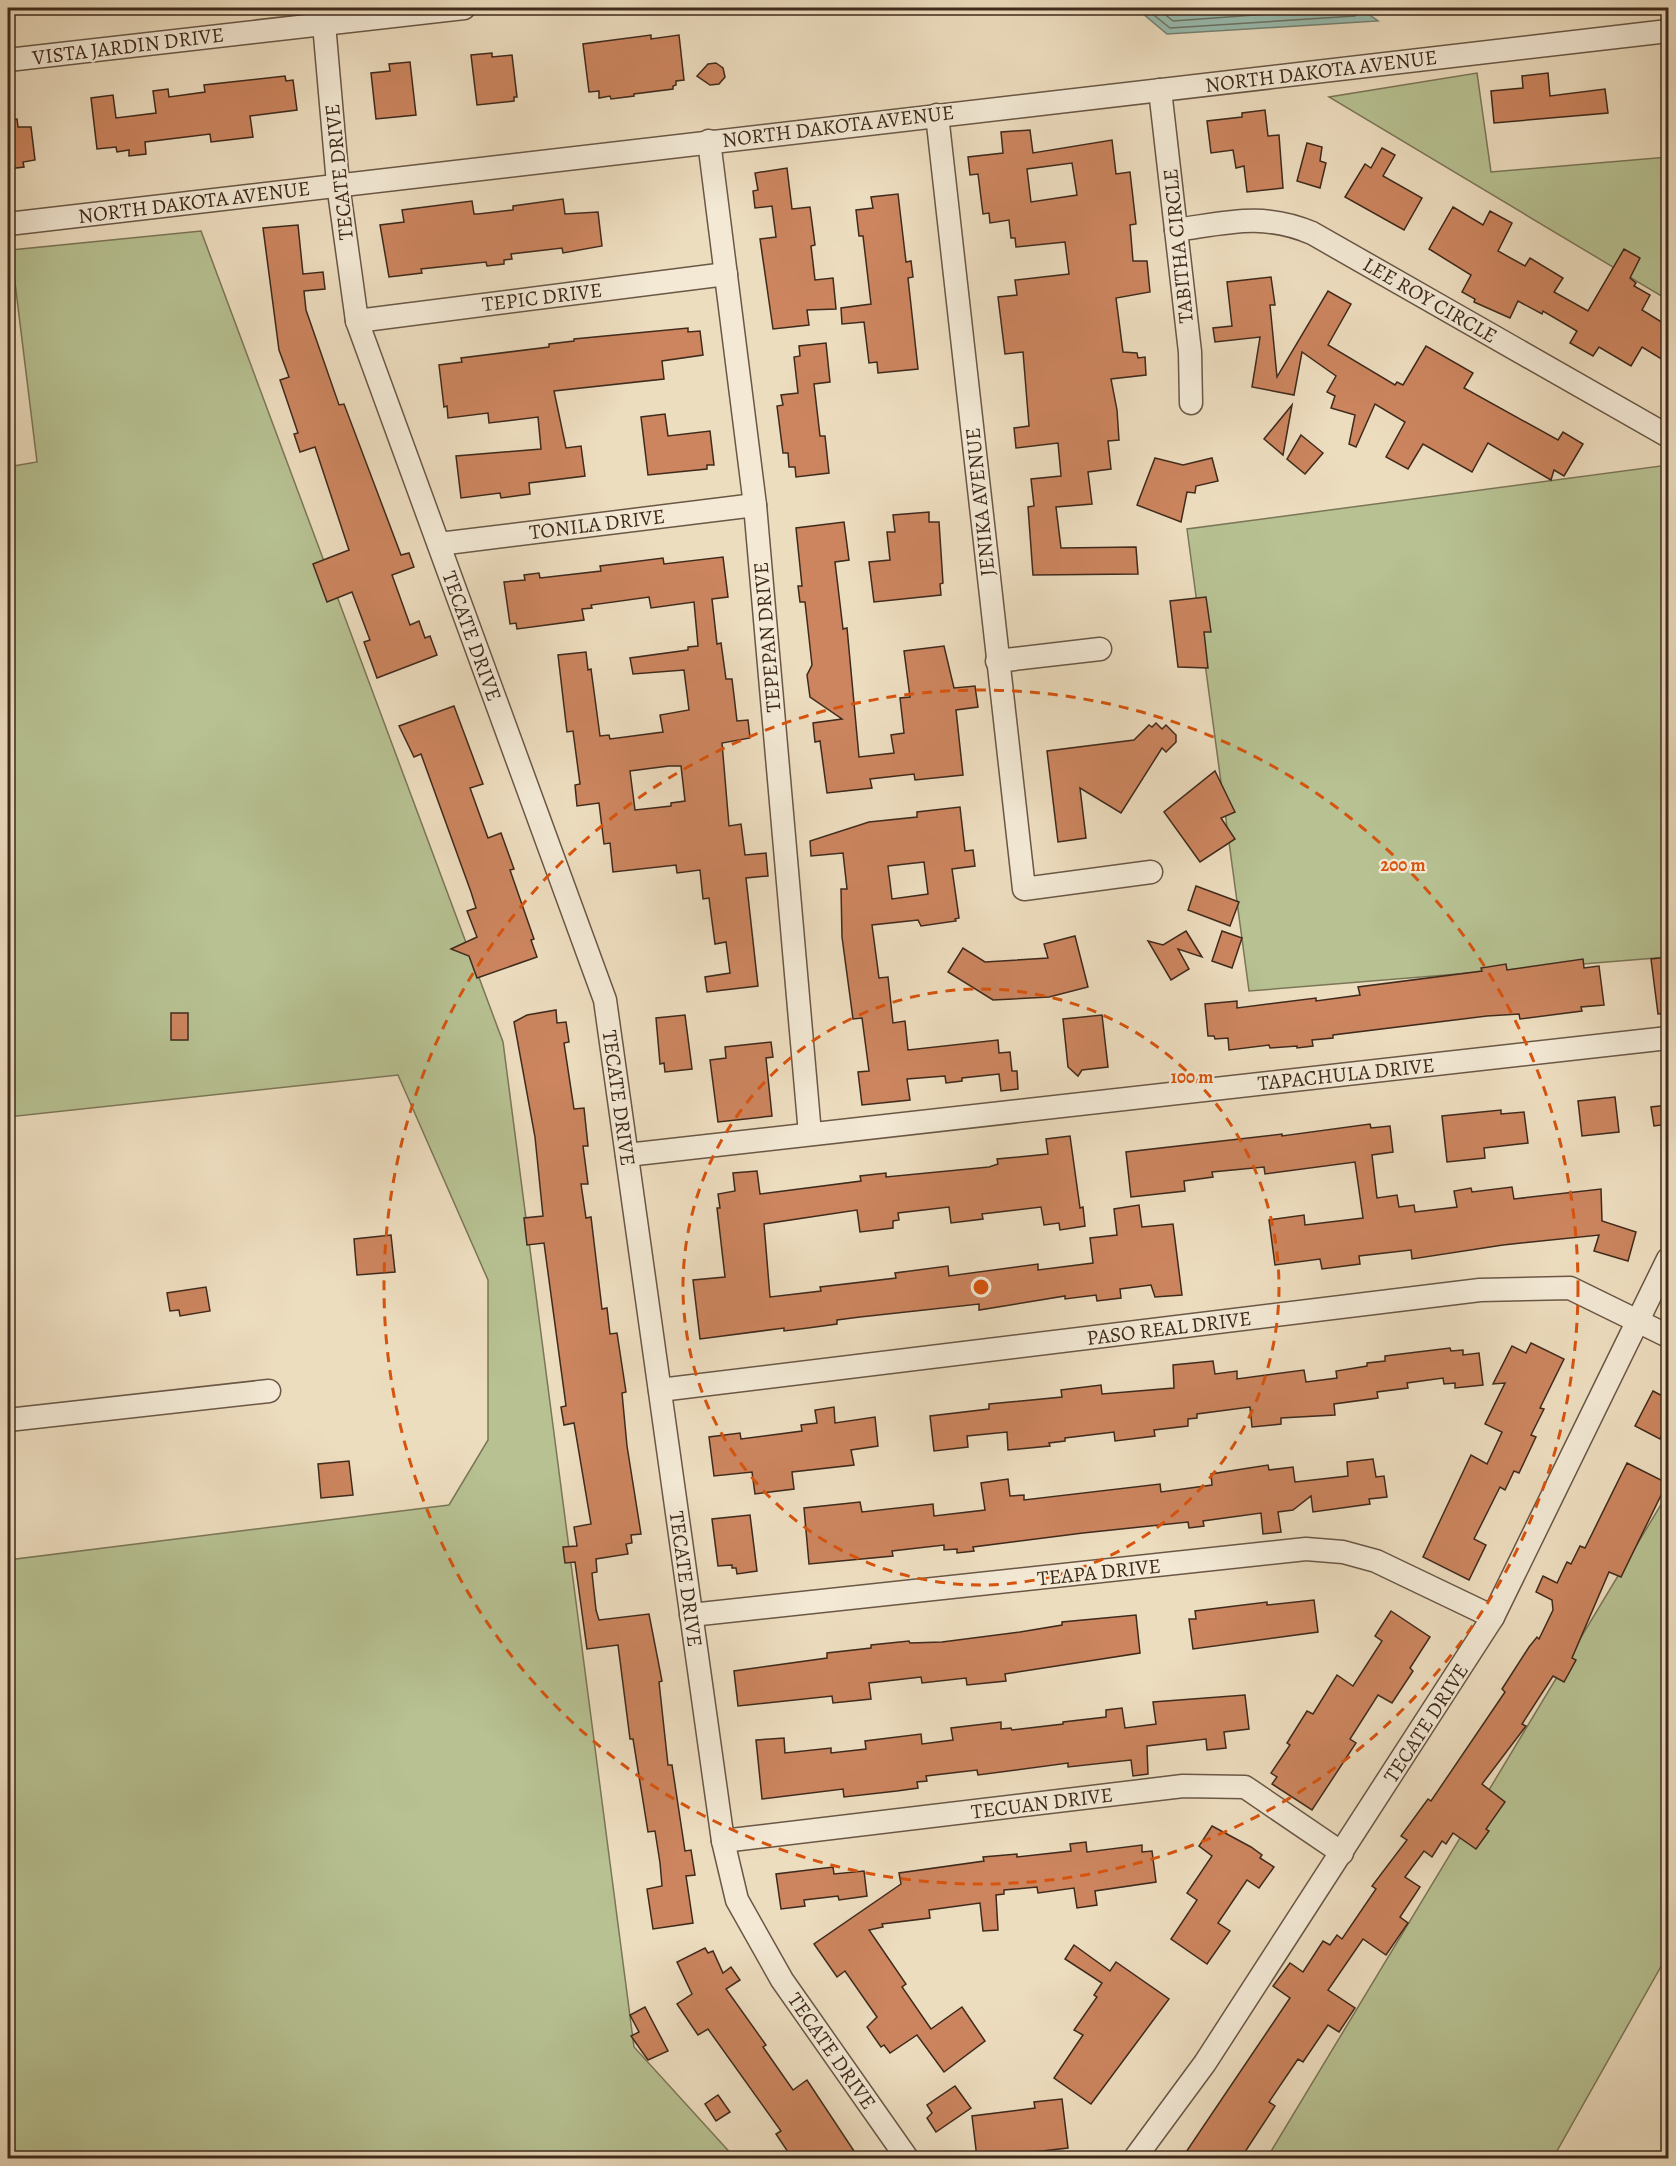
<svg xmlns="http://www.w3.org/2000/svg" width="1676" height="2166" font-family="Alegreya,serif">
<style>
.green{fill:#b7c192;stroke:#7b7657;stroke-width:1.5}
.water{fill:#99bcaf;stroke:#758274;stroke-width:1.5}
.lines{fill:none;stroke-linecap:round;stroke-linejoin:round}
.shore{stroke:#6c7366;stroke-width:1.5}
.building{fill:#cc855f;stroke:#3f2a1c;stroke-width:1.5;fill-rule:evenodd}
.street-casing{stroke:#6a5745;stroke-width:25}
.street{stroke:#f3e9d5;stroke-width:22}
.ring{fill:none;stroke:#d7540e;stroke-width:3;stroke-dasharray:10 8}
.labels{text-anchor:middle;stroke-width:4.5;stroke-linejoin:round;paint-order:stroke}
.street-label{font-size:21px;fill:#3f2a1c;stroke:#f3e9d5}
.centre{fill:#d7540e;stroke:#f3e9d5;stroke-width:3}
.ring-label{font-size:18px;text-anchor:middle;font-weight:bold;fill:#d7540e;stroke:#f3e9d5;stroke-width:4.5;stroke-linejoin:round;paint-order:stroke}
</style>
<rect width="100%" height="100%" fill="#edddbf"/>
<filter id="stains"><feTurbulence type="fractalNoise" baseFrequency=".00333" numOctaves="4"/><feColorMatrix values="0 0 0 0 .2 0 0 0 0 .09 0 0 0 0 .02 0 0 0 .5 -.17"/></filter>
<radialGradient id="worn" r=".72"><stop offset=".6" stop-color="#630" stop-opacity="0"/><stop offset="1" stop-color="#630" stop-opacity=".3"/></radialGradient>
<g class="green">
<path d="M1477 73 1491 172 1668 157V300L1329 97Z"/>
<path d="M201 231 503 1042 634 2047 735 2158H8V1560L449 1505 488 1440V1280L398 1075 8 1117V467L37 462 11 250Z"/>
<path d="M1668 465V957L1249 991 1187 529Z"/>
<path d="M1668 1493V1954L1553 2158H1267Z"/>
</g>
<path class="water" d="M1136 8H1360L1378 21 1167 34Z"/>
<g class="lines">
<g class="shore">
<path d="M1145 8 1170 28 1355 16 1358 14 1357 8"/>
<path d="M1157 8 1173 21 1350 8"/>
<path d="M1171 8 1176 11 1236 8"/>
</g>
</g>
<g class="building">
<path d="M651 35V39L679 35 684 80 676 81V85L673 86V89L634 94V96L611 99 610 96 599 98V91L589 92 583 44Z"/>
<path d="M492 53V57L512 55 517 97H514V101L477 105 471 55Z"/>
<path d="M410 62 416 115 376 119 371 73 390 71 389 64Z"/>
<path d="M716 63 723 68 725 77 719 84 710 85 697 76 708 64Z"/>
<path d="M1548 73 1550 96 1605 89 1608 113 1494 123 1491 91 1523 88 1522 76Z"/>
<path d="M285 76 286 81 293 80 297 110 250 116 253 137 211 142 210 134 145 142 146 154 129 156V150L117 152 116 147 97 149 91 98 113 95 116 118 156 113 153 91 168 89 169 97 205 92 204 85Z"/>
<path d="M1265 110 1268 136 1279 135 1283 188 1247 192 1244 166 1236 168 1233 150 1211 153 1207 121 1242 117V113Z"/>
<path d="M17 119 18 127H31L35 160 23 162 24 167 8 169V120Z"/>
<path d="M1030 130 1033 153 1112 140 1116 174 1130 172 1136 224 1130 225 1133 261H1147L1150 292 1116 298 1123 352 1137 353 1138 358 1145 357 1146 375 1111 379 1117 410 1119 440 1108 441 1111 469 1088 472 1092 504 1056 507 1061 548 1136 547 1138 574 1033 575 1028 507 1034 506 1031 479 1061 476 1058 443 1016 448 1014 428 1029 426 1023 352 1005 354 998 297 1017 295 1015 280 1069 274 1065 242 1016 247 1015 238H1011L1009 220 990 223 989 213 983 214 978 174 970 175 968 157 1003 153 1001 132ZM1072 163 1077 195 1031 202 1027 169Z"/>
<path d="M1307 143 1322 147 1320 161 1326 163 1320 188 1297 181Z"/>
<path d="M1382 148 1395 155 1383 176 1422 198 1404 230 1345 197 1365 164 1371 168Z"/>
<path d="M787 168 792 209 810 207 815 245 811 246 815 280 833 278 836 309 807 310 809 325 773 329 760 239 776 237 772 206 755 208 753 191 758 190 755 173Z"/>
<path d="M898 194 906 262 911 261 913 277 908 278 918 369 878 373 877 362 869 363 864 322 842 324 841 308 871 304 863 236H859L856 210 873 208 871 197Z"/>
<path d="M563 199 565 214 598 212 602 246 563 253 562 248 511 254 512 259 504 260V264L487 266 486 262 421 269 422 273 389 277 380 225 404 222 402 210 472 201 474 214H478L513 210V206Z"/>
<path d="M1453 207 1483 225 1490 211 1512 223 1498 251 1525 266 1530 258 1563 278 1554 292 1588 311 1624 249 1640 258 1630 278 1636 283 1634 286 1650 295 1642 310 1668 326V363L1642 347 1631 366 1599 347 1593 356 1570 343 1577 331 1543 311 1542 314 1518 301 1510 318 1474 302 1475 299 1462 292 1471 275 1429 249Z"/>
<path d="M298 225 303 274 323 272 325 289 304 291 306 310 339 405 344 404 401 555 409 553 414 567 392 575 410 625 419 621 425 638 430 636 437 655 377 678 364 642 370 640 352 592 327 602 313 564 349 550 315 447 300 452 294 434 298 433 280 380 289 377 279 350 263 228Z"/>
<path d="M1271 277 1275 305H1270L1277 377 1328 291 1351 304 1328 345 1395 385 1397 382 1403 385 1426 346 1473 373 1464 388 1558 440 1563 432 1583 444 1564 476 1554 470 1551 480 1488 443 1472 472 1423 444 1408 469 1386 457 1405 422 1375 404 1356 447 1349 444 1355 415 1331 408 1335 396 1327 392 1336 376 1302 352 1294 395 1252 387 1260 337 1215 342 1213 328 1232 326 1227 282Z"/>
<path d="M688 328V332L700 331 703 355 662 361 664 379 554 391 566 448 581 446 585 476 529 483 530 494 501 498 500 493 461 498 456 456 541 449 538 417 489 423 488 413 448 418 447 406 444 407 439 365 462 362 461 358 549 347V344L574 341V339Z"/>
<path d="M826 343 830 382 814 384 820 436H825L829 473 796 477 795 467H789L788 453H783L777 406 783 405 781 395 798 393 794 357 800 356 799 346Z"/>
<path d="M1292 405 1283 455 1264 439Z"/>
<path d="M665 414 668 436 710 431 714 465H707V469L648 475 641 417Z"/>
<path d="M1301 435 1323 453 1305 474 1287 459Z"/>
<path d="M1155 458 1183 465 1212 458 1218 481 1196 486 1195 493 1187 492 1181 522 1137 505Z"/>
<path d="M929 512V522H939L943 583 940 584 941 595 874 602 869 562 890 560 887 532H895L893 515Z"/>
<path d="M844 522 849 560 835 562 843 629 847 628 859 757 894 753 891 735 904 733 900 698 910 697 904 651 944 646 954 688 975 686 978 707 956 710 963 775 915 780 914 774 870 779 872 788 827 793 820 741 815 742 813 723 842 719 810 697 807 675 812 665 805 602H800L798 586H802L796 528Z"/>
<path d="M723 557 728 597 712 599 717 644 721 643 726 679H732L737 721 748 720 750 738 722 743 729 826 741 824 745 855 766 853 768 876 746 878 758 986 707 992 705 977 730 973 726 942 715 944 709 898 703 899 700 870 677 873 676 865 613 872 610 843 604 844 599 803 577 806 575 785 580 784 573 731 567 732 558 655 586 652 588 670 591 669 600 736 609 735 610 739 663 732 660 715 689 710 684 670 633 674 630 658 688 650V647L698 646 694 602 651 608 649 597 591 605 592 608 582 609 584 620 517 629 516 623 510 624 504 582 525 580 524 575 539 573 540 578 601 571 600 566 616 564 663 558 664 564ZM669 766H681L685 801 671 803V806L635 810 630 771Z"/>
<path d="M1206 597 1211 632H1204L1208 668 1178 667 1170 601Z"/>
<path d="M454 706 483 784 470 788 488 838 501 833 514 869 510 870 534 939 531 940 537 957 477 978 469 956 451 949 477 937 467 911 476 908 471 892 421 754 414 757 399 726Z"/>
<path d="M1156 723 1162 729 1166 725 1176 735V742L1166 752 1162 748 1121 813 1080 788 1086 838 1058 842 1047 751 1134 740 1149 725 1152 727Z"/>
<path d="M1215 771 1235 812 1221 818 1235 839 1200 862 1164 812Z"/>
<path d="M960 807 965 851 973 850 975 866 952 869 959 918 955 919 956 921 921 926 918 920 872 925 879 978 888 977 893 1023 905 1021 908 1050 998 1040 999 1053 1010 1052 1012 1071H1017L1018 1089 1001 1091 999 1074 962 1078V1081L946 1083 945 1076 907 1079 910 1100 862 1105 858 1072 869 1071 862 1018 853 1019 842 937 841 889H847L843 853 811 856 810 841 869 822 917 817V812ZM924 862 928 894 892 899 888 866Z"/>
<path d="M1196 886 1239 902 1230 926 1188 910Z"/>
<path d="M1186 931 1202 957 1178 949 1189 969 1171 980 1148 941 1163 945Z"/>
<path d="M1222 931 1242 938 1232 968 1212 961Z"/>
<path d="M1075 936 1088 987 1049 997 993 1000 948 972 963 948 985 962 1048 958 1044 944Z"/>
<path d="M1668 957V1013L1658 1014 1651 959Z"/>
<path d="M1583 959 1584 968 1599 966 1604 1005 1581 1007 1582 1011 1520 1019 1519 1014 1487 1016 1333 1035V1038L1312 1040 1313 1046 1297 1048V1046L1270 1048 1269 1045 1229 1050 1228 1038 1215 1039 1214 1036H1208L1205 1004 1237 1001V1008L1316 998V1001L1360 995 1358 987 1482 971 1481 968 1506 964 1507 970Z"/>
<path d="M556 1010 557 1023 566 1022 569 1042 564 1043 574 1109 584 1108 588 1146H583L588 1184H581L586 1218 591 1217 602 1309 607 1308 610 1334 617 1333 626 1392 622 1393 627 1446 641 1534 631 1535 632 1543 626 1544 628 1554 596 1559 597 1572 592 1573 596 1610 599 1620 649 1614 662 1681 659 1682 668 1765H672L685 1851 691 1850 695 1875 686 1876 693 1923 653 1929 647 1889 662 1886 660 1863 655 1831 648 1832 633 1739H630L618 1645 587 1649 575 1562 565 1563 563 1547 577 1546 574 1527 591 1524 574 1423 564 1425 561 1407 566 1406 544 1243 527 1245 524 1218 543 1216 535 1137 514 1022 527 1015Z"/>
<rect x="171" y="1013" width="17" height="27"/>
<path d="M685 1015 692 1069 665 1072 664 1063 660 1064 656 1018Z"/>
<path d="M1102 1015 1108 1067 1082 1070 1078 1076 1068 1067 1063 1019Z"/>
<path d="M771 1042 773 1057 766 1058 772 1116 718 1122 710 1060 726 1058 725 1047Z"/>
<path d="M1615 1097 1619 1132 1582 1136 1578 1101Z"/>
<path d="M1668 1105V1124L1654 1126 1651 1107Z"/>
<path d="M1501 1110V1114L1524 1112 1528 1143 1484 1148 1485 1158 1447 1162 1442 1116Z"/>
<path d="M1370 1124 1371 1128 1390 1126 1393 1152 1372 1155 1377 1198 1397 1195 1399 1207 1414 1205 1415 1212 1457 1207 1454 1191 1471 1188 1472 1192 1512 1187 1514 1199 1601 1189 1602 1221 1636 1232 1628 1261 1594 1251 1599 1235 1503 1245 1412 1259 1411 1250 1359 1256 1360 1264 1322 1269 1320 1259 1275 1265 1269 1220 1304 1215 1305 1225 1363 1218 1355 1162 1265 1174 1264 1167 1212 1172 1213 1177 1184 1181 1185 1191 1131 1197 1126 1152 1282 1134V1136Z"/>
<path d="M1070 1136 1080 1208 1083 1207 1085 1226 1060 1230 1059 1223 1044 1225 1041 1207 982 1214 983 1219 951 1223 949 1207 898 1213 899 1220 893 1221V1228L860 1232 857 1210 764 1224 770 1297 821 1291 820 1287 896 1278 895 1273 948 1266 949 1276 1038 1264V1270L1093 1263 1090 1238 1117 1235 1114 1209 1139 1205 1142 1227 1173 1224 1182 1295 1155 1297 1151 1285 1120 1289 1121 1298 1097 1301 1096 1295 1065 1299V1296L979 1310V1304L860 1317 837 1320V1324L808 1328 784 1331V1328L700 1339 693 1280 725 1277 717 1208H720L718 1194 735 1191 733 1173 757 1171 760 1194 861 1181 860 1176 886 1173V1177L989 1167 998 1164 997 1159 1048 1154 1046 1139Z"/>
<path d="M391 1235 395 1272 357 1275 354 1239Z"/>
<path d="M206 1287 210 1311 180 1316 179 1310 170 1311 167 1293Z"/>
<path d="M1531 1343 1564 1359 1540 1408 1544 1409 1531 1435 1536 1437 1519 1473 1514 1471 1505 1490 1500 1487 1474 1539 1486 1545 1469 1580 1423 1557 1471 1455 1487 1464 1502 1432 1485 1424 1505 1383 1493 1384 1512 1346 1526 1353Z"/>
<path d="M1450 1348 1451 1351 1463 1350V1355L1479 1353 1483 1385 1455 1388V1383L1444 1384 1443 1378 1407 1383 1408 1388 1377 1392 1378 1398 1334 1404 1335 1415 1281 1418V1424L1252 1427 1250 1407 1197 1414V1418L1188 1419V1426L1154 1430 1155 1436 1115 1441 1114 1432 1065 1438V1441L1049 1443 1050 1446 1008 1450 1007 1432 967 1436 968 1447 934 1451 930 1416 989 1409V1404L1062 1397 1061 1390 1101 1385 1102 1394 1174 1388 1173 1365 1213 1361 1215 1374 1237 1371V1379L1304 1370 1306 1382 1337 1378 1336 1371 1367 1366V1363L1385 1361V1356Z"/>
<path d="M1653 1391 1668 1399V1437L1662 1434 1660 1439 1635 1426Z"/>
<path d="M834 1407 835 1423 875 1417 878 1446 851 1450 854 1465 792 1472 794 1489 755 1494 752 1472 714 1476 709 1437 740 1433 741 1439 802 1431 801 1425 817 1423 815 1410Z"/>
<path d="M1373 1459 1376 1477 1384 1476 1387 1497 1369 1499 1370 1504 1313 1512 1311 1496 1293 1510 1278 1512 1281 1532 1263 1534 1261 1513 1203 1521 1204 1526 1189 1528 1188 1522 1083 1533 973 1547 974 1551 957 1553V1549L944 1550V1545L892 1551 893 1556 809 1564 804 1508 860 1502 862 1512 933 1504 934 1516 985 1510 981 1483 1008 1479 1010 1496 1024 1495V1500L1160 1484 1161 1492 1212 1485 1211 1474 1268 1465 1269 1470 1293 1467 1295 1482 1348 1476 1347 1462Z"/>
<path d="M349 1461 353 1495 321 1498 318 1464Z"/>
<path d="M1627 1463 1667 1483 1621 1577 1609 1572 1572 1658 1576 1660 1564 1682 1553 1676 1522 1724 1526 1726 1482 1784 1505 1802 1486 1829 1489 1831 1476 1849 1453 1833 1446 1844 1442 1841 1432 1857 1424 1851 1405 1877 1420 1887 1400 1917 1408 1923 1386 1955 1363 1939 1328 1990 1355 2008 1339 2032 1328 2025 1303 2062 1298 2059 1269 2102 1275 2106 1241 2158H1182L1290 1998 1273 1986 1290 1963 1303 1972 1323 1941 1330 1945 1337 1935 1342 1939 1376 1889 1372 1886 1407 1840 1401 1836 1428 1799 1431 1801 1505 1692 1502 1689 1529 1647 1537 1637 1539 1639 1553 1610 1552 1600 1536 1592 1543 1576 1557 1583 1567 1562 1571 1564 1580 1546 1585 1548Z"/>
<path d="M750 1515 757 1571 737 1574 736 1568H732V1565L718 1566 712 1519Z"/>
<path d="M1314 1600 1318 1632 1193 1649 1189 1619H1196L1195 1611 1267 1602V1605Z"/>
<path d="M1391 1611 1430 1637 1410 1668 1413 1671 1392 1703 1378 1695 1350 1739 1356 1743 1312 1810 1272 1784 1277 1777 1271 1773 1290 1745 1287 1743 1307 1711 1313 1714 1337 1675 1353 1686 1382 1641 1375 1636Z"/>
<path d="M1136 1615 1140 1653 1005 1674 1006 1681 967 1685 966 1678 922 1683 921 1677 869 1683 871 1699 833 1703 832 1696 738 1706 734 1671 827 1658V1653L871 1648V1645L909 1641 910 1643 942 1642 1020 1632 1062 1625V1622Z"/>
<path d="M1245 1695 1249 1729 1224 1732 1226 1748 1207 1750 1206 1739 1147 1746 1148 1774 1133 1776 1131 1760 1068 1767V1763L978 1775 977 1770 926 1776 927 1781 917 1782 918 1788 897 1791 844 1797 843 1789 762 1799 756 1740 784 1738 785 1753 831 1748V1753L866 1749 865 1741 921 1734 922 1744 953 1740 951 1728 1001 1722V1729L1011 1728 1012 1730 1063 1724V1722L1106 1717V1710L1122 1708 1125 1728 1156 1724 1153 1702Z"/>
<path d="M1212 1826 1251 1847 1262 1855 1260 1858 1274 1867 1259 1888 1247 1880 1218 1923 1230 1931 1207 1964 1171 1939 1197 1900 1187 1893 1212 1856 1199 1846Z"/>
<path d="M1086 1842 1087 1852 1142 1845V1852L1152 1851 1156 1882 1095 1891 1097 1905 1077 1908 1074 1888 1038 1893 1037 1887 1004 1890V1894L996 1895 998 1930 983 1931 980 1903 929 1910 930 1918 882 1924 883 1927 869 1930 906 1984 902 1987 931 2029 962 2007 985 2041 944 2072 917 2035 890 2053 884 2045 881 2047 867 2027 877 2017 845 1971 837 1977 814 1944 901 1884 899 1873 984 1861 983 1857 1017 1854V1857L1071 1851 1070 1844Z"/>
<path d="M833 1867 834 1874 864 1871 867 1896 839 1900 838 1896 804 1900 805 1906 781 1909 776 1874Z"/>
<path d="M1074 1945 1110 1971 1116 1962 1169 1999 1091 2104 1054 2078 1083 2035 1074 2030 1097 1997 1094 1995 1102 1983 1065 1959Z"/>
<path d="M705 1948 708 1953 713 1951 723 1973 731 1967 740 1980 726 1989 766 2045 763 2047 793 2090 807 2080 854 2151 842 2158H792L776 2134 781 2131 708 2029 698 2035 677 2004 692 1994 677 1962Z"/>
<path d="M645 2007 668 2051 648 2060 631 2036 639 2032 630 2015Z"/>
<path d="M955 2086 971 2108 936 2132 927 2118 932 2113 927 2105Z"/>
<path d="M718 2095 730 2112 716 2121 705 2104Z"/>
<path d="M1062 2099 1068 2148 1015 2154 1016 2158H977L972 2116 1035 2108 1034 2102Z"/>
</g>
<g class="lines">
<defs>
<g id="street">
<path d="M324 24 338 184 357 321 605 1000 723 1841 737 1900 782 1980 907 2158"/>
<path d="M8 60 464 8"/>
<path d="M1160 90 1190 352 1191 403"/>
<path d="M937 115 1024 889 1151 872"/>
<path d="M709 141 755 505 810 1134"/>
<path d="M8 224 1668 31"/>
<path d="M1176 230C1227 223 1262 212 1312 233L1668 436"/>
<path d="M357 321 726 274"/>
<path d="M439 544 755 505"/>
<path d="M997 661 1100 649"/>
<path d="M627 1155 1668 1038"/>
<path d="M660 1390 1480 1290 1570 1288 1668 1336"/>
<path d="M8 1420 269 1391"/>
<path d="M691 1615 1306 1549 1343 1552 1376 1561 1493 1617"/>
<path d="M723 1841 1183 1786 1245 1787 1342 1853"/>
<path d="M1135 2158 1205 2063 1493 1617 1668 1259"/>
</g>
</defs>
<use href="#street" class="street-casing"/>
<use href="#street" class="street"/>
</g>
<g class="ring">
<circle cx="981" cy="1287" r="298"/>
<circle cx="981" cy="1287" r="597"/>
</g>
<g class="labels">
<g class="street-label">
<text transform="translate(128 46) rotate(-7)" y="7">VISTA JARDIN DRIVE</text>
<text transform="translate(1321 71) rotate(-7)" y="7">NORTH DAKOTA AVENUE</text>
<text transform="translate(838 126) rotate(-7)" y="7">NORTH DAKOTA AVENUE</text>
<text transform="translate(339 172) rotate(-96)" y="7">TECATE DRIVE</text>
<text transform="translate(194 202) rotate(-7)" y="7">NORTH DAKOTA AVENUE</text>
<text transform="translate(1178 246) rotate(-96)" y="7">TABITHA CIRCLE</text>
<text transform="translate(542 297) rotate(-7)" y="7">TEPIC DRIVE</text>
<text transform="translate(1430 300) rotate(30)" y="7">LEE ROY CIRCLE</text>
<text transform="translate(980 502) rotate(-96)" y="7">JENIKA AVENUE</text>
<text transform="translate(597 524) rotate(-7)" y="7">TONILA DRIVE</text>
<text transform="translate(472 636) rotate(70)" y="7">TECATE DRIVE</text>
<text transform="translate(767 637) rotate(-95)" y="7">TEPEPAN DRIVE</text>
<text transform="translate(1346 1074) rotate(-6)" y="7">TAPACHULA DRIVE</text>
<text transform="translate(619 1098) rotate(82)" y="7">TECATE DRIVE</text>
<text transform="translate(1169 1328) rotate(-7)" y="7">PASO REAL DRIVE</text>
<text transform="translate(1099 1572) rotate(-6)" y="7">TEAPA DRIVE</text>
<text transform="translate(686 1579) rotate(82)" y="7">TECATE DRIVE</text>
<text transform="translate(1426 1723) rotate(-57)" y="7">TECATE DRIVE</text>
<text transform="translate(1042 1803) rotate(-7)" y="7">TECUAN DRIVE</text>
<text transform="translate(832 2051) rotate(55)" y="7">TECATE DRIVE</text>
</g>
</g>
<circle cx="981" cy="1287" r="9" class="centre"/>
<g class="ring-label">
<text x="1403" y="871">200 m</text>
<text x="1192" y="1083">100 m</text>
</g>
<rect width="1676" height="2166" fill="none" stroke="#edddbf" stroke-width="30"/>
<rect x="9" y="9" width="1658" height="2148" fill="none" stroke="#3f2a1c" stroke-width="3"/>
<rect x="15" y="15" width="1646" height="2136" fill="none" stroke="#3f2a1c" stroke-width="1.5"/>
<rect width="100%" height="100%" filter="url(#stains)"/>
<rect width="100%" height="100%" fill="url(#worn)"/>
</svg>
